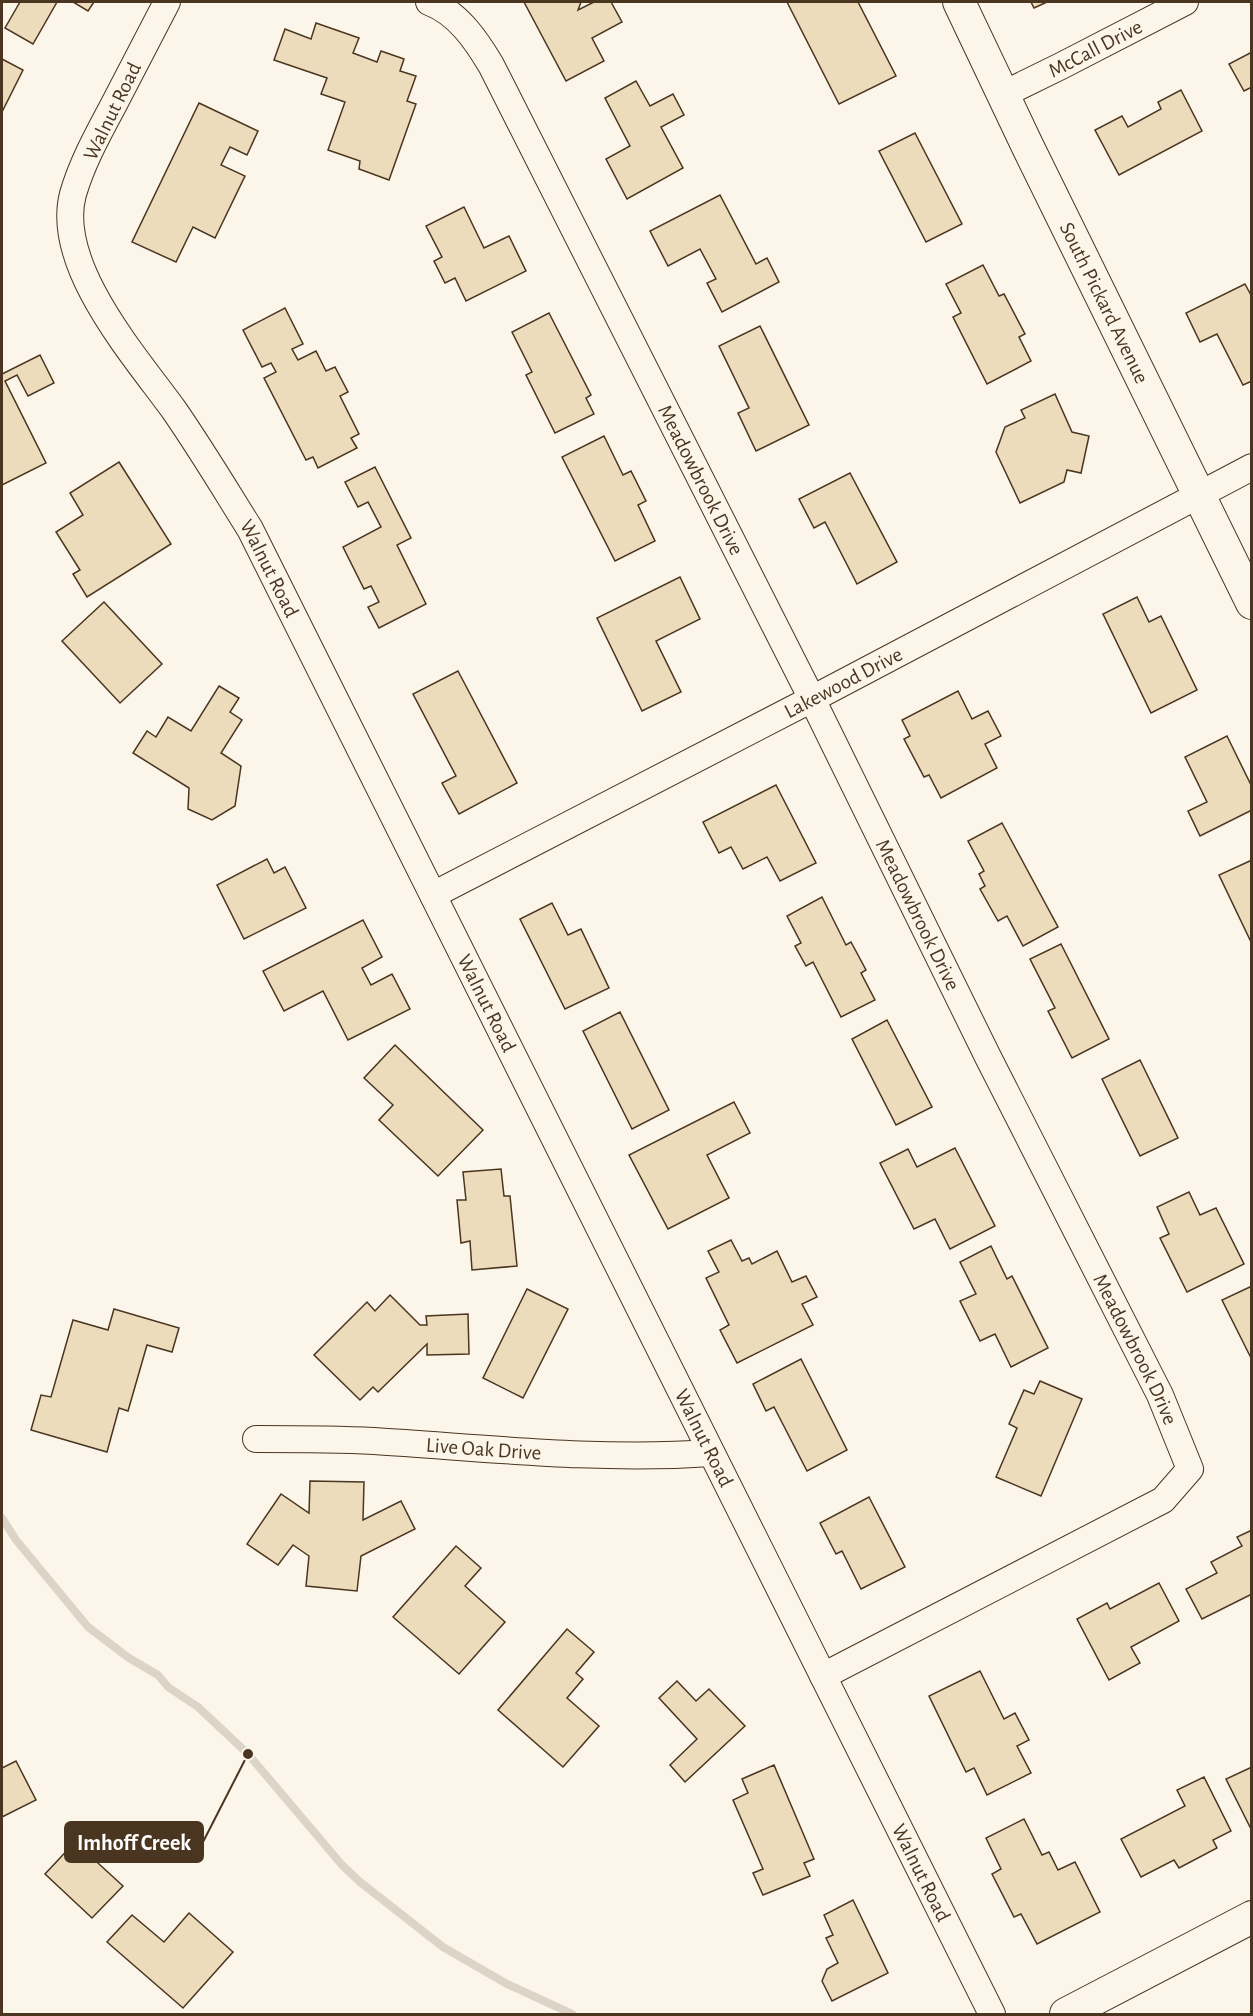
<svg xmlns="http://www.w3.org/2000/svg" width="1253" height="2016" font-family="'Alegreya Sans',sans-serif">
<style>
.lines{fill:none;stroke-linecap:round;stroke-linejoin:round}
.stream{stroke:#dcd4c6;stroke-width:8}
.building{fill:#ecdcbc;stroke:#4a3520;stroke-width:1.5}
.minor-casing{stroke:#4a3520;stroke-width:28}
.tertiary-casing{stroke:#4a3520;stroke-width:34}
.minor{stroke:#fbf6e9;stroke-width:26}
.tertiary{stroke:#fbf6e9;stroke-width:32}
.labels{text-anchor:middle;stroke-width:4.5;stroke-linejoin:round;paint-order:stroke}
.street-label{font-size:21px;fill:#4a3520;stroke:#fbf6e9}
.leader{fill:none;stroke:#4a3520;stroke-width:2}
.callout-dot{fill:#4a3520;stroke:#fbf6e9;stroke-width:2}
.callout{fill:#4a3520;stroke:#4a3520;stroke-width:2}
.callout-label{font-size:22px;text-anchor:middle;font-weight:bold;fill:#fff}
</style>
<rect width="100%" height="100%" fill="#fbf6e9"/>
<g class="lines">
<path class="stream" d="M2 1518 16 1540 88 1627 129 1658 158 1675 168 1687 198 1707 214 1722 248 1754 342 1865 360 1882 443 1947 507 1984 572 2014"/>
</g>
<g class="building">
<path d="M20 2H57L33 44 5 28Z"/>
<path d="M73 2H94L88 11Z"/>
<path d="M524 2H581L578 10 594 2H611L622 22 592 38 604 61 566 81Z"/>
<path d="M787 2H858L896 76 839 104Z"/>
<path d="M1031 2H1047L1034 8Z"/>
<path d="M316 23 359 38 353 53 377 62 381 51 404 59 400 71 416 76 407 101 416 104 389 180 359 169 360 161 328 150 345 102 321 94 327 78 274 60 285 29 311 39Z"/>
<path d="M1252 52V87L1244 91 1229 64Z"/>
<path d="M2 59 23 70 2 112Z"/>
<path d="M636 81 650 106 673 94 684 115 661 127 683 168 627 199 606 159 630 146 605 98Z"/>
<path d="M1181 90 1202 131 1119 175 1095 130 1122 116 1128 127 1161 109 1158 102Z"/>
<path d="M199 103 258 131 247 155 230 147 221 165 245 176 215 238 193 227 176 262 132 242Z"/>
<path d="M915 133 962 224 926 242 879 151Z"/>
<path d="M720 195 756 264 767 258 779 282 722 312 707 283 716 279 700 249 668 266 650 231Z"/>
<path d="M464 207 484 248 509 236 526 271 466 301 455 278 445 283 434 261 442 257 426 226Z"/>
<path d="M983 265 999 296 1004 294 1025 334 1019 337 1031 361 987 384 953 317 961 313 946 284Z"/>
<path d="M1245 284 1252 297V381L1243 385 1217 334 1200 342 1186 313Z"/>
<path d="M285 308 303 344 292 349 298 360 316 351 326 371 335 367 348 392 340 396 359 434 351 438 357 448 318 468 313 457 306 460 264 378 276 372 271 363 262 367 243 330Z"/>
<path d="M549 313 591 395 586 398 594 414 555 433 526 375 532 372 512 332Z"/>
<path d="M760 326 809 425 756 451 738 413 749 408 719 346Z"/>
<path d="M40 355 54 383 28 396 17 375 5 381 46 463 2 485V374Z"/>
<path d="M1055 394 1072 432 1089 436 1081 473 1067 470 1064 482 1020 503 996 452 1005 427 1025 418 1021 410Z"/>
<path d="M604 436 623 475 631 471 646 501 638 505 655 541 615 561 562 457Z"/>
<path d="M119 462 171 544 87 597 73 574 80 570 56 532 83 515 70 493Z"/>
<path d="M375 467 411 538 397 545 426 604 379 628 368 607 379 602 371 586 364 589 343 547 381 527 368 502 358 507 345 482Z"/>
<path d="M850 473 897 562 857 584 825 522 814 528 799 499Z"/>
<path d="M680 577 700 619 656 641 681 692 642 711 597 618Z"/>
<path d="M1137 597 1149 622 1161 616 1197 690 1151 713 1103 614Z"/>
<path d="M104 602 162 664 120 703 62 641Z"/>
<path d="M458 671 517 783 459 814 442 783 456 776 413 694Z"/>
<path d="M219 686 239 698 230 712 242 720 221 753 241 766 235 806 212 820 188 809 189 788 133 753 147 731 156 737 168 717 191 731Z"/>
<path d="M958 691 972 719 988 711 1001 736 985 744 997 768 941 798 929 775 924 777 904 739 910 736 902 720Z"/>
<path d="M1227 736 1252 787V810L1200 836 1188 811 1207 802 1185 757Z"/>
<path d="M776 785 816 863 780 881 767 857 743 869 731 847 719 853 703 822Z"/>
<path d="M1002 823 1058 927 1023 946 1007 916 998 921 980 889 985 886 979 874 984 871 968 841Z"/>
<path d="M267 859 274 873 285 867 306 908 244 939 217 885Z"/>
<path d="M1252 860V941L1251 942 1219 875Z"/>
<path d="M822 897 846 945 851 942 866 970 861 973 875 1000 841 1017 813 962 806 966 795 946 801 943 787 916Z"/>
<path d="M552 903 568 935 581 929 609 988 565 1009 520 919Z"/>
<path d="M363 920 382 957 362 968 371 985 392 974 410 1009 348 1040 323 991 284 1011 263 971Z"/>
<path d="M1061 944 1109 1039 1072 1058 1048 1011 1055 1008 1030 959Z"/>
<path d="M620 1012 669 1110 632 1129 583 1031Z"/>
<path d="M887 1020 932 1107 896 1125 852 1039Z"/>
<path d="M395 1045 483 1130 438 1176 379 1120 393 1105 364 1078Z"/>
<path d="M1140 1060 1178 1138 1140 1156 1102 1079Z"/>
<path d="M734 1102 750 1133 707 1155 729 1198 668 1229 629 1155Z"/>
<path d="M955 1148 995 1226 950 1249 935 1219 914 1229 880 1163 908 1149 917 1167Z"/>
<path d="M501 1169 504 1196H510L517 1266 472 1270 470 1241 461 1243 457 1200H466L463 1172Z"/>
<path d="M1189 1192 1200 1215 1216 1208 1244 1264 1187 1292 1160 1238 1169 1234 1157 1207Z"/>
<path d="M731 1240 742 1261 749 1258 752 1264 777 1251 792 1282 806 1276 817 1297 802 1304 813 1325 737 1363 720 1330 729 1325 706 1278 719 1272 708 1251Z"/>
<path d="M991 1246 1007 1279 1012 1276 1048 1348 1011 1367 995 1334 980 1341 960 1301 976 1294 960 1262Z"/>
<path d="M1252 1286V1360L1222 1300Z"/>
<path d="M527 1289 568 1309 523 1398 483 1378Z"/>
<path d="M390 1295 420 1325H427L426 1316 468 1314 469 1354 427 1355V1344L378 1392 373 1387 360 1400 314 1355 367 1302 375 1311Z"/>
<path d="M114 1309 179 1328 172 1352 147 1345 128 1411 119 1408 107 1452 31 1430 41 1395 51 1397 73 1320 108 1330Z"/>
<path d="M801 1359 847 1450 807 1471 774 1407 766 1411 753 1384Z"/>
<path d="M1040 1381 1082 1399 1041 1496 996 1477 1017 1428 1009 1424 1024 1390 1034 1394Z"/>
<path d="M310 1481 364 1482 363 1520 401 1501 415 1529 361 1556 357 1591 306 1586 309 1556 293 1545 278 1565 247 1544 281 1494 309 1513Z"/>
<path d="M869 1497 905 1567 861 1589 842 1551 836 1554 820 1523Z"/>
<path d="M1252 1530V1594L1202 1619 1186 1589 1217 1573 1211 1562 1242 1546 1237 1537Z"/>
<path d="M456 1546 481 1568 465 1586 505 1622 459 1674 393 1617Z"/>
<path d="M1159 1583 1179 1621 1131 1647 1140 1663 1109 1680 1077 1619 1107 1603 1110 1609Z"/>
<path d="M567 1629 594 1652 576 1673 583 1679 567 1698 599 1726 563 1767 498 1710Z"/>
<path d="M980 1671 1004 1719 1015 1713 1029 1740 1017 1746 1031 1773 987 1795 974 1768 966 1772 929 1696Z"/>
<path d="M677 1681 696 1701 709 1689 745 1726 685 1782 670 1765 697 1739 659 1698Z"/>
<path d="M16 1761 36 1800 2 1817V1768Z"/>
<path d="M774 1765 814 1859 804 1863 810 1876 763 1895 753 1873 763 1869 733 1800 748 1793 742 1779Z"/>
<path d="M1252 1767V1829H1251L1226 1779Z"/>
<path d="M1204 1777 1231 1831 1213 1840 1217 1848 1179 1868 1174 1860 1141 1877 1121 1839 1185 1806 1177 1790Z"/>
<path d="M1024 1819 1042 1855 1049 1852 1058 1870 1075 1862 1100 1912 1037 1944 1021 1914 1014 1917 992 1874 1001 1869 986 1838Z"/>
<path d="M75 1842 123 1886 92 1918 45 1874Z"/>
<path d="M853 1900 888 1973 832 2001 822 1981 827 1969 838 1963 826 1938 833 1935 824 1915Z"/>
<path d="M189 1913 233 1952 183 2008 107 1942 132 1915 164 1942Z"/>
</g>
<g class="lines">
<defs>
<g id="minor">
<path id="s1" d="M167 2C149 36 131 71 113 106 98 134 82 163 73 194 54 265 135 356 174 410 201 449 225 489 250 529L992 2014"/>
<path id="s2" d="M429 2C458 13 476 40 491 65L812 699 988 1057 1160 1395 1190 1469 1163 1500 823 1676"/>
<path id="s3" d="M1004 94 1061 66 1185 2"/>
<path id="s4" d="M433 895 812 699 1252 467"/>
<path id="s5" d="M256 1439C295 1439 335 1439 374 1441 486 1448 599 1461 711 1453"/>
</g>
<g id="tertiary">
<path id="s6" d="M959 2 1027 145 1252 603"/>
<path d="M1066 2014 1252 1917"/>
</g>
</defs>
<use href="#minor" class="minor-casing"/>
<use href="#tertiary" class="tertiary-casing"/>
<use href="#minor" class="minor"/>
<use href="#tertiary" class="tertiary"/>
</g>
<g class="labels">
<g class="street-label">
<text dy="7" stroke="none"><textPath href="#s3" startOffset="102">McCall Drive</textPath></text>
<text transform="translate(112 111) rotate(-64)" y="7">Walnut Road</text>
<text dy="7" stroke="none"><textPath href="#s6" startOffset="334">South Pickard Avenue</textPath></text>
<text dy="7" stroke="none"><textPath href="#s2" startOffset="555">Meadowbrook Drive</textPath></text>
<text dy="7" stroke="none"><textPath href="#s1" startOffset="645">Walnut Road</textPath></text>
<text dy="7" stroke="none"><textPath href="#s4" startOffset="462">Lakewood Drive</textPath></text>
<text dy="7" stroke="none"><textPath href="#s2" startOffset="1041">Meadowbrook Drive</textPath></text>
<text dy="7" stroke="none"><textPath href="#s1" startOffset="1131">Walnut Road</textPath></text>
<text dy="7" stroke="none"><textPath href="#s2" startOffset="1527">Meadowbrook Drive</textPath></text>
<text dy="7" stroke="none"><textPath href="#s1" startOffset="1617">Walnut Road</textPath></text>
<text dy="7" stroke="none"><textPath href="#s5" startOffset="228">Live Oak Drive</textPath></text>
<text dy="7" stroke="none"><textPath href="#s1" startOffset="2103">Walnut Road</textPath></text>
</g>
</g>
<path class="leader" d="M248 1754L203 1842"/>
<circle class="callout-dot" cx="248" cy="1754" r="6"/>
<rect class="callout" x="65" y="1822" width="138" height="40" rx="6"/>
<g class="callout-label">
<text x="134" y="1850">Imhoff Creek</text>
</g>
<rect width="1253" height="2016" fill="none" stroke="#4a3520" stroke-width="6"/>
</svg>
